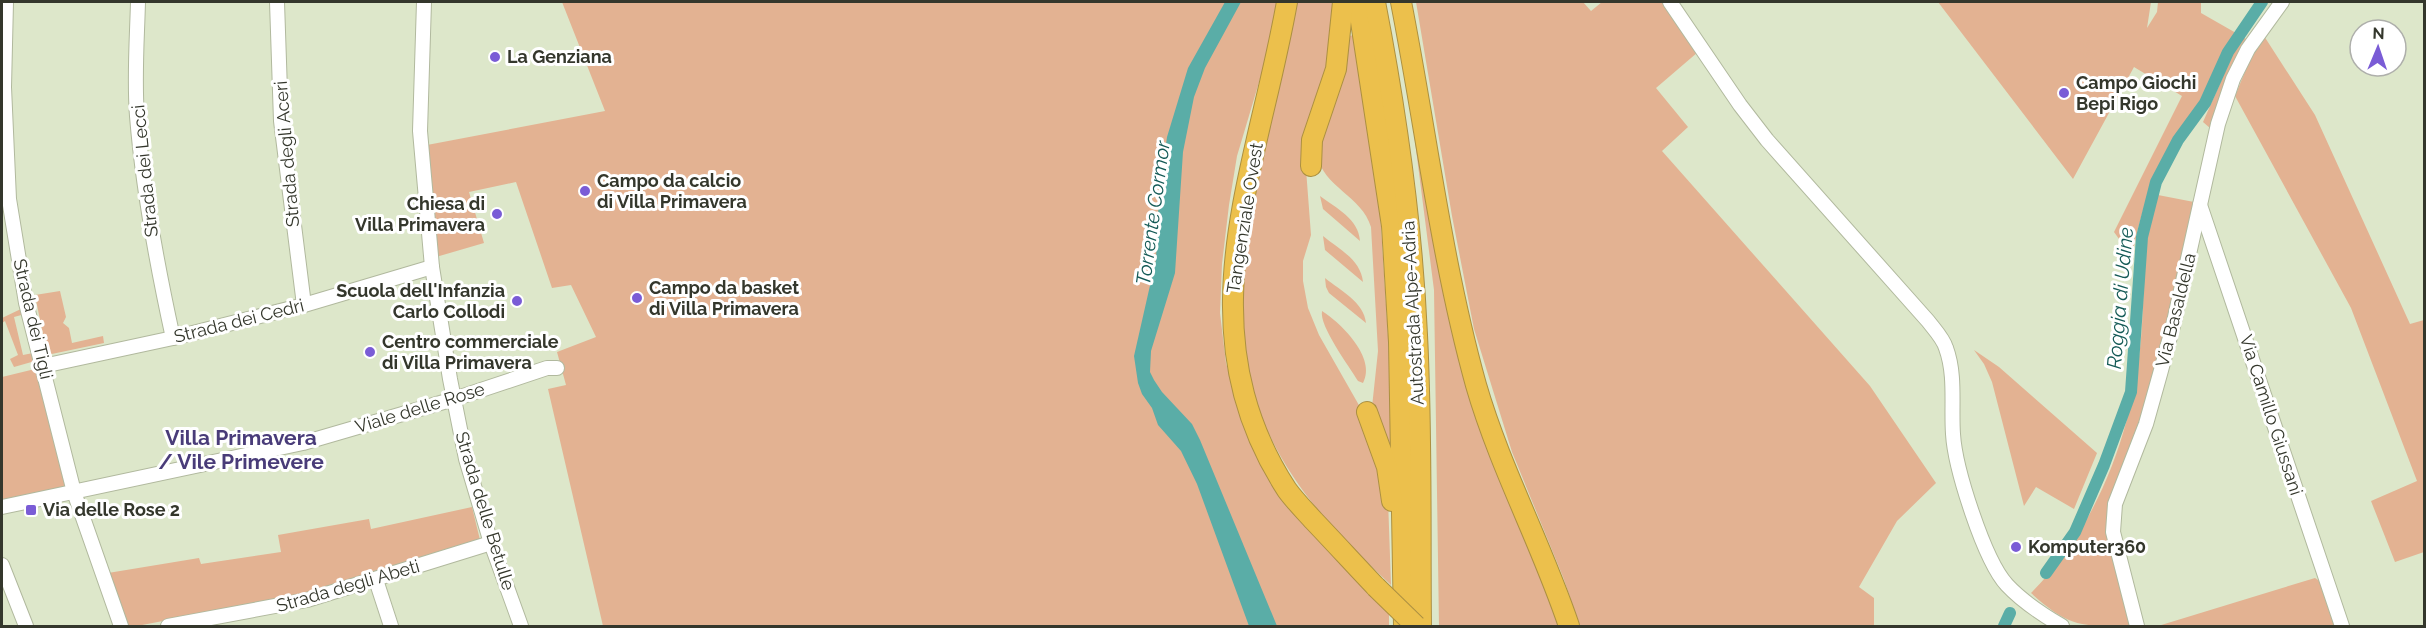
<svg xmlns="http://www.w3.org/2000/svg" width="2426" height="628" font-family="Raleway,sans-serif">
<style>
.green{fill:#e3b292}
.water{fill:#5aada7}
.lines{fill:none;stroke-linecap:round;stroke-linejoin:round}
.canal{stroke:#5aada7;stroke-width:12}
.minor-casing{stroke:#b1b99e;stroke-width:16}
.highway-casing{stroke:#ac9041;stroke-width:22}
.minor{stroke:#fff;stroke-width:14}
.highway{stroke:#ecc04c;stroke-width:20}
.highway-bridge-casing{stroke:#ac9041;stroke-width:22;stroke-linecap:butt}
.highway-bridge{stroke:#ecc04c;stroke-width:20}
.poi-dot{fill:#7a5cd6;stroke:#fff;stroke-width:2}
.labels{text-anchor:middle;stroke-width:6;stroke-linejoin:round;paint-order:stroke}
.poi-label{font-size:18px;font-weight:bold;fill:#34372c;stroke:#fff;text-anchor:start}
.street-label{font-size:18px;fill:#34372c;stroke:#fff}
.water-label{font-size:20px;font-style:italic;fill:#145a56;stroke:#fff}
.quarter-label{font-size:21px;font-weight:bold;fill:#493c79;stroke:#fff}
</style>
<rect width="100%" height="100%" fill="#dde7ca"/>
<g class="green">
<path d="M562 2H1278L1271 42 1237 156 1229 205 1222 264 1220 313 1226 363 1239 408 1264 463 1389 609V626H603L548 389 566 385 557 352 596 337 571 285 552 288 516 182 469 192 484 243 436 257 427 145 605 111Z"/>
<path d="M1294 2H1339L1335 57 1305 156 1311 235 1303 261V281L1308 308 1319 335 1364 414 1388 499 1391 585C1344 541 1299 496 1271 438 1208 311 1265 133 1294 2Z"/>
<path d="M1416 2H1583L1591 11 1602 2H1664L1698 52 1656 88 1688 127 1662 151 1870 386 1936 483 1897 521 1859 587 1874 598V626H1580L1563 577 1512 452 1474 329 1452 216Z"/>
<path d="M1938 2H2151L2147 28 2157 12 2158 2H2201V13L2236 33C2221 55 2215 82 2201 103 2197 109 2190 114 2186 121 2158 163 2141 207 2132 257L2114 232 2182 96 2134 67 2073 179Z"/>
<path d="M1355 35 1380 211 1390 367 1391 451 1372 407 1378 351 1371 227C1362 196 1323 187 1317 155L1348 36Z"/>
<path d="M2241 36 2246 39 2227 78 2210 128 2203 122Z"/>
<path d="M2264 36 2315 115 2410 324 2424 320V552L2395 562 2371 501 2417 481 2351 308 2235 96 2249 62Z"/>
<path d="M1408 87 1446 285 1563 626H1439L1434 290Z"/>
<path d="M2158 195 2194 202 2165 335 2146 404 2115 489 2130 626C2081 626 2070 628 2031 593 2101 523 2136 423 2142 325 2145 280 2142 239 2158 195Z"/>
<path d="M1320 196C1336 208 1359 219 1360 241L1323 209Z"/>
<path d="M1323 236C1339 249 1361 260 1363 282L1325 250Z"/>
<path d="M1325 278C1341 291 1364 302 1366 323L1329 293 1326 287Z"/>
<path d="M60 291 66 317 63 323 69 328 72 343 103 336 104 343 47 355 35 295Z"/>
<path d="M23 308 25 314 14 317 23 355 33 353 35 361 14 367 10 359 18 355 5 321 2 323V318Z"/>
<path d="M1322 311C1341 323 1377 358 1363 383L1358 381C1349 366 1319 326 1322 311Z"/>
<path d="M1974 350 1999 367 2097 453 2074 509 2036 487 2024 506 1992 382 1984 364Z"/>
<path d="M35 369 66 487 2 500V377Z"/>
<path d="M472 507 480 540 313 592 137 626H129L125 624 108 573 199 558 201 564 281 552 278 535 369 519 371 529Z"/>
<path d="M2315 578 2324 584 2338 626H2158Z"/>
</g>
<path class="water" d="M1225 2H1241L1205 68 1194 97 1183 152 1175 273 1151 351 1150 372 1154 380 1162 392 1192 424 1200 440 1277 626H1249L1197 484 1181 451 1158 425 1152 408 1142 394 1138 383 1134 356 1156 259 1159 194 1167 137 1188 68Z"/>
<g class="lines">
<g class="canal">
<path d="M2046 573 2075 532 2104 465 2131 392 2142 237 2156 182 2178 140 2205 103 2228 52 2262 2"/>
<path d="M2004 626 2010 613"/>
</g>
<defs>
<g id="minor">
<path d="M6 2 4 87 9 199 26 303 74 492 121 626"/>
<path d="M138 2C137 40 134 78 137 116 143 191 157 265 173 338"/>
<path d="M277 2 281 121 304 305"/>
<path d="M424 2 420 131 432 267 450 379 466 459 491 543 521 626"/>
<path d="M1670 2 1740 105 1767 140 1928 321C1934 329 1943 338 1946 348 1956 375 1951 406 1953 434 1955 468 1984 560 2007 585 2022 601 2043 615 2062 626"/>
<path d="M2200 205 2342 626"/>
<path d="M43 366 173 338 304 305 432 267"/>
<path d="M2 507 303 443 454 399 547 368H557"/>
<path d="M2 565 26 626"/>
<path d="M376 580 391 626"/>
<path d="M168 626 307 600 491 543"/>
<path d="M2137 626 2113 532 2115 504 2146 424 2160 374 2173 326 2218 124 2233 79 2248 49 2282 2"/>
</g>
<g id="highway">
<path d="M1287 2C1257 172 1182 328 1287 490 1295 501 1305 511 1314 521 1335 543 1355 565 1376 587"/>
<path d="M1358 2 1392 226 1399 342 1404 626"/>
<path d="M1375 2C1396 111 1412 223 1417 335 1422 432 1420 530 1421 626"/>
<path d="M1401 2C1426 129 1441 259 1476 385 1500 468 1542 545 1569 626"/>
<path d="M1311 166 1312 140 1336 69 1343 2"/>
<path d="M1367 412 1387 467 1392 501"/>
</g>
</defs>
<use href="#minor" class="minor-casing"/>
<use href="#highway" class="highway-casing"/>
<use href="#minor" class="minor"/>
<use href="#highway" class="highway"/>
<defs>
<path id="highway-bridge" d="M1376 587 1416 626"/>
</defs>
<use href="#highway-bridge" class="highway-bridge-casing"/>
<use href="#highway-bridge" class="highway-bridge"/>
</g>
<g class="poi-dot">
<circle cx="495" cy="57" r="6"/>
<circle cx="2064" cy="93" r="6"/>
<circle cx="585" cy="191" r="6"/>
<circle cx="497" cy="214" r="6"/>
<circle cx="637" cy="298" r="6"/>
<circle cx="517" cy="301" r="6"/>
<circle cx="370" cy="352" r="6"/>
<rect x="25" y="504" width="12" height="12" rx="3"/>
<circle cx="2016" cy="547" r="6"/>
</g>
<g class="labels">
<g class="poi-label">
<text x="507" y="63">La Genziana</text>
<text x="2076" y="89">Campo Giochi<tspan x="2076" dy="21">Bepi Rigo</tspan></text>
<text x="597" y="187">Campo da calcio<tspan x="597" dy="21">di Villa Primavera</tspan></text>
<text x="485" y="210" text-anchor="end">Chiesa di<tspan x="485" dy="21">Villa Primavera</tspan></text>
<text x="649" y="294">Campo da basket<tspan x="649" dy="21">di Villa Primavera</tspan></text>
<text x="505" y="297" text-anchor="end">Scuola dell'Infanzia<tspan x="505" dy="21">Carlo Collodi</tspan></text>
<text x="382" y="348">Centro commerciale<tspan x="382" dy="21">di Villa Primavera</tspan></text>
<text x="43" y="516">Via delle Rose 2</text>
<text x="2028" y="553">Komputer360</text>
</g>
<g class="street-label">
<text transform="translate(287 154) rotate(-95)" y="6">Strada degli Aceri</text>
<text transform="translate(145 171) rotate(-96)" y="6">Strada dei Lecci</text>
<text transform="translate(1245 218) rotate(-81)" y="6">Tangenziale Ovest</text>
<text transform="translate(2176 310) rotate(-76)" y="6">Via Basaldella</text>
<text transform="translate(1413 313) rotate(-93)" y="6">Autostrada Alpe-Adria</text>
<text transform="translate(33 319) rotate(77)" y="6">Strada dei Tigli</text>
<text transform="translate(239 321) rotate(-14)" y="6">Strada dei Cedri</text>
<text transform="translate(420 408) rotate(-17)" y="6">Viale delle Rose</text>
<text transform="translate(2271 415) rotate(72)" y="6">Via Camillo Giussani</text>
<text transform="translate(485 511) rotate(73)" y="6">Strada delle Betulle</text>
<text transform="translate(348 586) rotate(-16)" y="6">Strada degli Abeti</text>
</g>
<g class="water-label">
<text transform="translate(1153 213) rotate(-82)" y="7">Torrente Cormor</text>
<text transform="translate(2120 298) rotate(-85)" y="7">Roggia di Udine</text>
</g>
<g class="quarter-label">
<text x="241" y="445">Villa Primavera<tspan x="241" dy="24">/ Vile Primevere</tspan></text>
</g>
</g>
<rect width="2426" height="628" fill="none" stroke="#34372c" stroke-width="6"/>
<g transform="translate(2378 48) rotate(2)"><circle r="28" fill="#ffffff" stroke="#aeafab" stroke-width="1.5"/>
<path d="M0-4.5L10 22L0 15L-10 22Z" fill="#7a5cd6"/>
<text y="-9" font-size="16" font-weight="bold" text-anchor="middle" fill="#34372c">N</text>
</g>
</svg>
